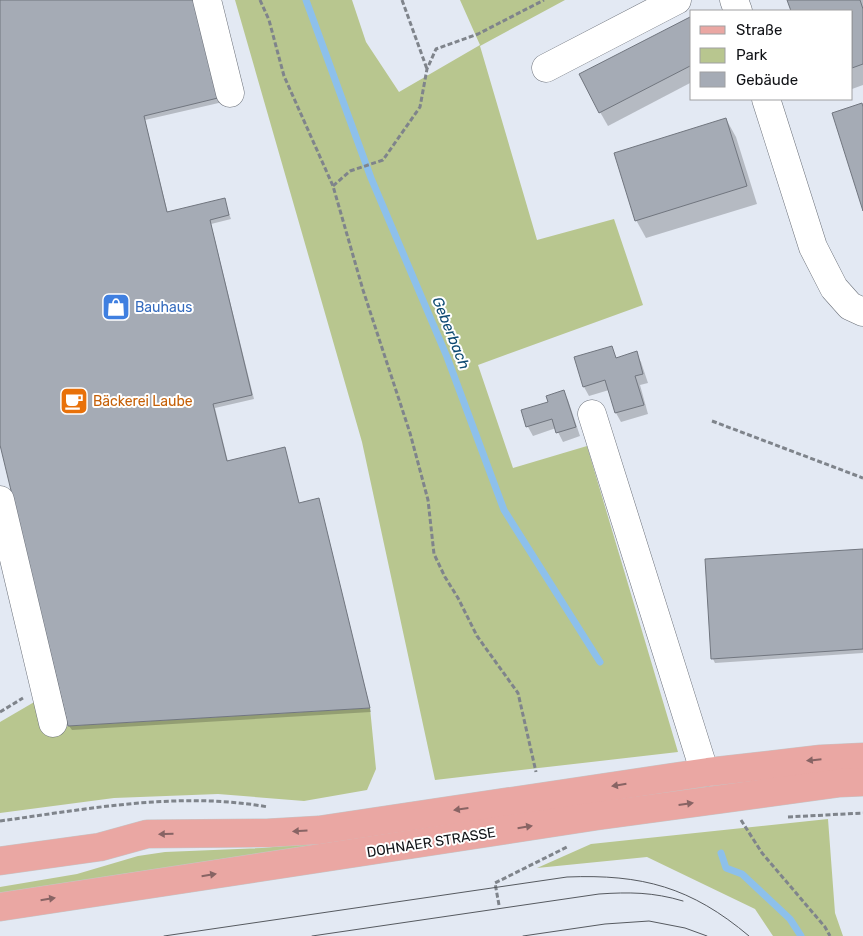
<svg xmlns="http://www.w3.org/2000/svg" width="863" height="936" font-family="Rubik,sans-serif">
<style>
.green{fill:#b8c68f}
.shadow{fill:#0003}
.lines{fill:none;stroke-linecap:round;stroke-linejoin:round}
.stream{stroke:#8dc0eb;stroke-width:7}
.building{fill:#a5abb5;stroke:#71767f}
.minor-casing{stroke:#6c717a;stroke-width:29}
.major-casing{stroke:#c6c6c7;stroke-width:29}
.path{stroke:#7f848b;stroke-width:3;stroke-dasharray:5 2.5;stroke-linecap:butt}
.minor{stroke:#fff;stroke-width:28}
.major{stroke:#eaa7a3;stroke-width:28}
.tram{stroke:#565a60;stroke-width:1}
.oneway{fill:#886464}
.labels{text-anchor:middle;stroke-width:4;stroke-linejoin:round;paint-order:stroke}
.shop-label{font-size:14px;fill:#366cbe;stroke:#fff;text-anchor:start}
.food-label{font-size:14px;fill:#c56008;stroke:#fff;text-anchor:start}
.street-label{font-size:14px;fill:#101216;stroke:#fff}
.water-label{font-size:15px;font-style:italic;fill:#0e4a72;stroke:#fff}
</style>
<rect width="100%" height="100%" fill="#e3e9f3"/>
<g class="green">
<path d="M235 0H352L366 42 399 92 480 45 460 0H565L480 46 537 240 614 219 643 305 478 365 513 468 587 446 678 752 435 780 362 442Z"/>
<path d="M36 701 43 731 68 726 370 708 376 769 367 790 304 801 218 794 114 798 0 813V722Z"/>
<path d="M759 778V784L0 896V887L77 874 138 856 165 852 262 848 325 842Z"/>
<path d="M828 819 835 913 843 936H773L755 909 647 857 537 868 591 844Z"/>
</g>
<g class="shadow">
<path d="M0 0H199L223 102 145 120 168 214 224 199 231 219 211 224 254 399 215 408 228 462 285 448 299 504 318 499 320 503 371 712 72 730 69 726 0 439Z"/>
<path d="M789 0H863V85L852 89V11H792Z"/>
<path d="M692 17V82L608 126 600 112Z"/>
<path d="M726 119 736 137 757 204 646 238 636 220Z"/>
<path d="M611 347 617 359 636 353 641 362 648 383 640 385 648 414 621 422 616 413 609 390 589 396 584 387 576 358Z"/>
<path d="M563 391 568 400 580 436 563 442 556 428 533 436 528 427 523 411 550 402Z"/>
<path d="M863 550V653L715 663 713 659Z"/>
</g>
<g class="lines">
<g class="stream">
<path d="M306 0 371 178 447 357 504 510 600 662"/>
<path d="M721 853 726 868 742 874 790 919 801 936"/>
</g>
</g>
<g class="building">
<path d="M0 0H198L222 97 144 116 167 212 225 198 229 215 210 220 252 395 213 404 227 461 285 447 299 503 319 498 370 708 68 726 0 445Z"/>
<path d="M787 0H860L863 9V64L852 68V11H791Z"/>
<path d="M692 16V65L599 113 579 74Z"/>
<path d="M862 103 863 107V211L832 113Z"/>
<path d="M726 118 747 186 635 221 614 153Z"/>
<path d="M612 346 616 358 637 351 643 374 635 376 644 405 615 413 605 380 583 387 574 357Z"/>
<path d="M564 390 576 427 556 433 552 419 526 427 521 410 548 402 546 396Z"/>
<path d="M863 549V649L711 659 705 559Z"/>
</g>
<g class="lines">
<defs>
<g id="minor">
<path d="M207 0 230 93"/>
<path d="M734 0 738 11"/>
<path d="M546 68 677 0"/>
<path d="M766 99 813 247 834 288 850 306 863 312"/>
<path d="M592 414 702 764 708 772"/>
<path d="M0 500 53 723"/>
</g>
<g id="major">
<path d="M0 861 100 847 147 834 267 833 319 830 708 772 821 759 863 757"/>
<path d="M0 907 597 816 840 783 863 782"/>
</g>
</defs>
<use href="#minor" class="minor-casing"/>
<use href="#major" class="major-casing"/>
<g class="path">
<path d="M260 0 269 20 284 76 333 186 363 290 410 433 428 500 434 554 445 577 458 598 477 636 518 693 536 772"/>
<path d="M402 0 427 69"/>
<path d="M333 186 350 171 383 160 420 107 427 69 436 49 478 34 544 0"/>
<path d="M712 421 863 478"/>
<path d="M0 712 23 698"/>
<path d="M788 817 863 813"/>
<path d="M741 820 762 853 825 927 830 936"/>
<path d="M0 821C87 809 180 791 268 807"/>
<path d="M499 905 495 883 567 847"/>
</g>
<use href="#minor" class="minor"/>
<use href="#major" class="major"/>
<g class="tram">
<path d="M164 936 567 877C642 874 691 887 749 936"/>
<path d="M312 936 599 894C629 892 653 892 683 901"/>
<path d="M523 936 605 924 649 921 685 928 707 936"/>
</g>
</g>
<defs><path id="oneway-solid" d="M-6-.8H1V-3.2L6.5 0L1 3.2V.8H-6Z" transform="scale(1.25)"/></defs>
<g class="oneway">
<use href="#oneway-solid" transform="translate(814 760) rotate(174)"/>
<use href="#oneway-solid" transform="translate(619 785) rotate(171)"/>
<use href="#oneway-solid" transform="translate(686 804) rotate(-8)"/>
<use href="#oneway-solid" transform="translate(461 809) rotate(172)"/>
<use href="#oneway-solid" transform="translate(525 827) rotate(-9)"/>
<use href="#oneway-solid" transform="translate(300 831) rotate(177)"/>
<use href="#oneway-solid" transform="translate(166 834) rotate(179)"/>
<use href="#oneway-solid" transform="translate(209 875) rotate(-9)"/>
<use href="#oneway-solid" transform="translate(48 899) rotate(-9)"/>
</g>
<defs>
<symbol id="shop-square" viewBox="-11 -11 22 22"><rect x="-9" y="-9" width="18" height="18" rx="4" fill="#3f7fe0" stroke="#fff"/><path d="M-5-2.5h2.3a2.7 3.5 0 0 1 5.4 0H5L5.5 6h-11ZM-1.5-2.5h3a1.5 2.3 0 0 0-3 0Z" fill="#fff"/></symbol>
<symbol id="cafe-square" viewBox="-11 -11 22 22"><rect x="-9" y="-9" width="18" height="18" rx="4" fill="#e8710a" stroke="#fff"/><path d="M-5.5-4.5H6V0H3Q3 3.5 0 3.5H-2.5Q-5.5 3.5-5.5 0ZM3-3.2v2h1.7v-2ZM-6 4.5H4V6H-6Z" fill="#fff"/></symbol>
</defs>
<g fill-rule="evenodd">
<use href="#shop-square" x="100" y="291" width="32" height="32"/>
<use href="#cafe-square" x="58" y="385" width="32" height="32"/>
</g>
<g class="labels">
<g class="shop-label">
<text x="135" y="312">Bauhaus</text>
</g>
<g class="food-label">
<text x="93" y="406">Bäckerei Laube</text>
</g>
<g class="street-label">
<text transform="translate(431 842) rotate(-9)" y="5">DOHNAER STRASSE</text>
</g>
<g class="water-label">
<text transform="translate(451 333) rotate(68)" y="5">Geberbach</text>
</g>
</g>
<rect x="690" y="10" width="162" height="90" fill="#ffffff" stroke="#9fa0a2"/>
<rect x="700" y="26" width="25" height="8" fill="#eaa7a3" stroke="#9fa0a2"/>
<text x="736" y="35" font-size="15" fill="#101216">Straße</text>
<rect x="700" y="48" width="25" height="15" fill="#b8c68f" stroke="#9fa0a2"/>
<text x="736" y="60" font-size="15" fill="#101216">Park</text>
<rect x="700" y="72" width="25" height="15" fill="#a5abb5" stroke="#9fa0a2"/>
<text x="736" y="85" font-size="15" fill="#101216">Gebäude</text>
</svg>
